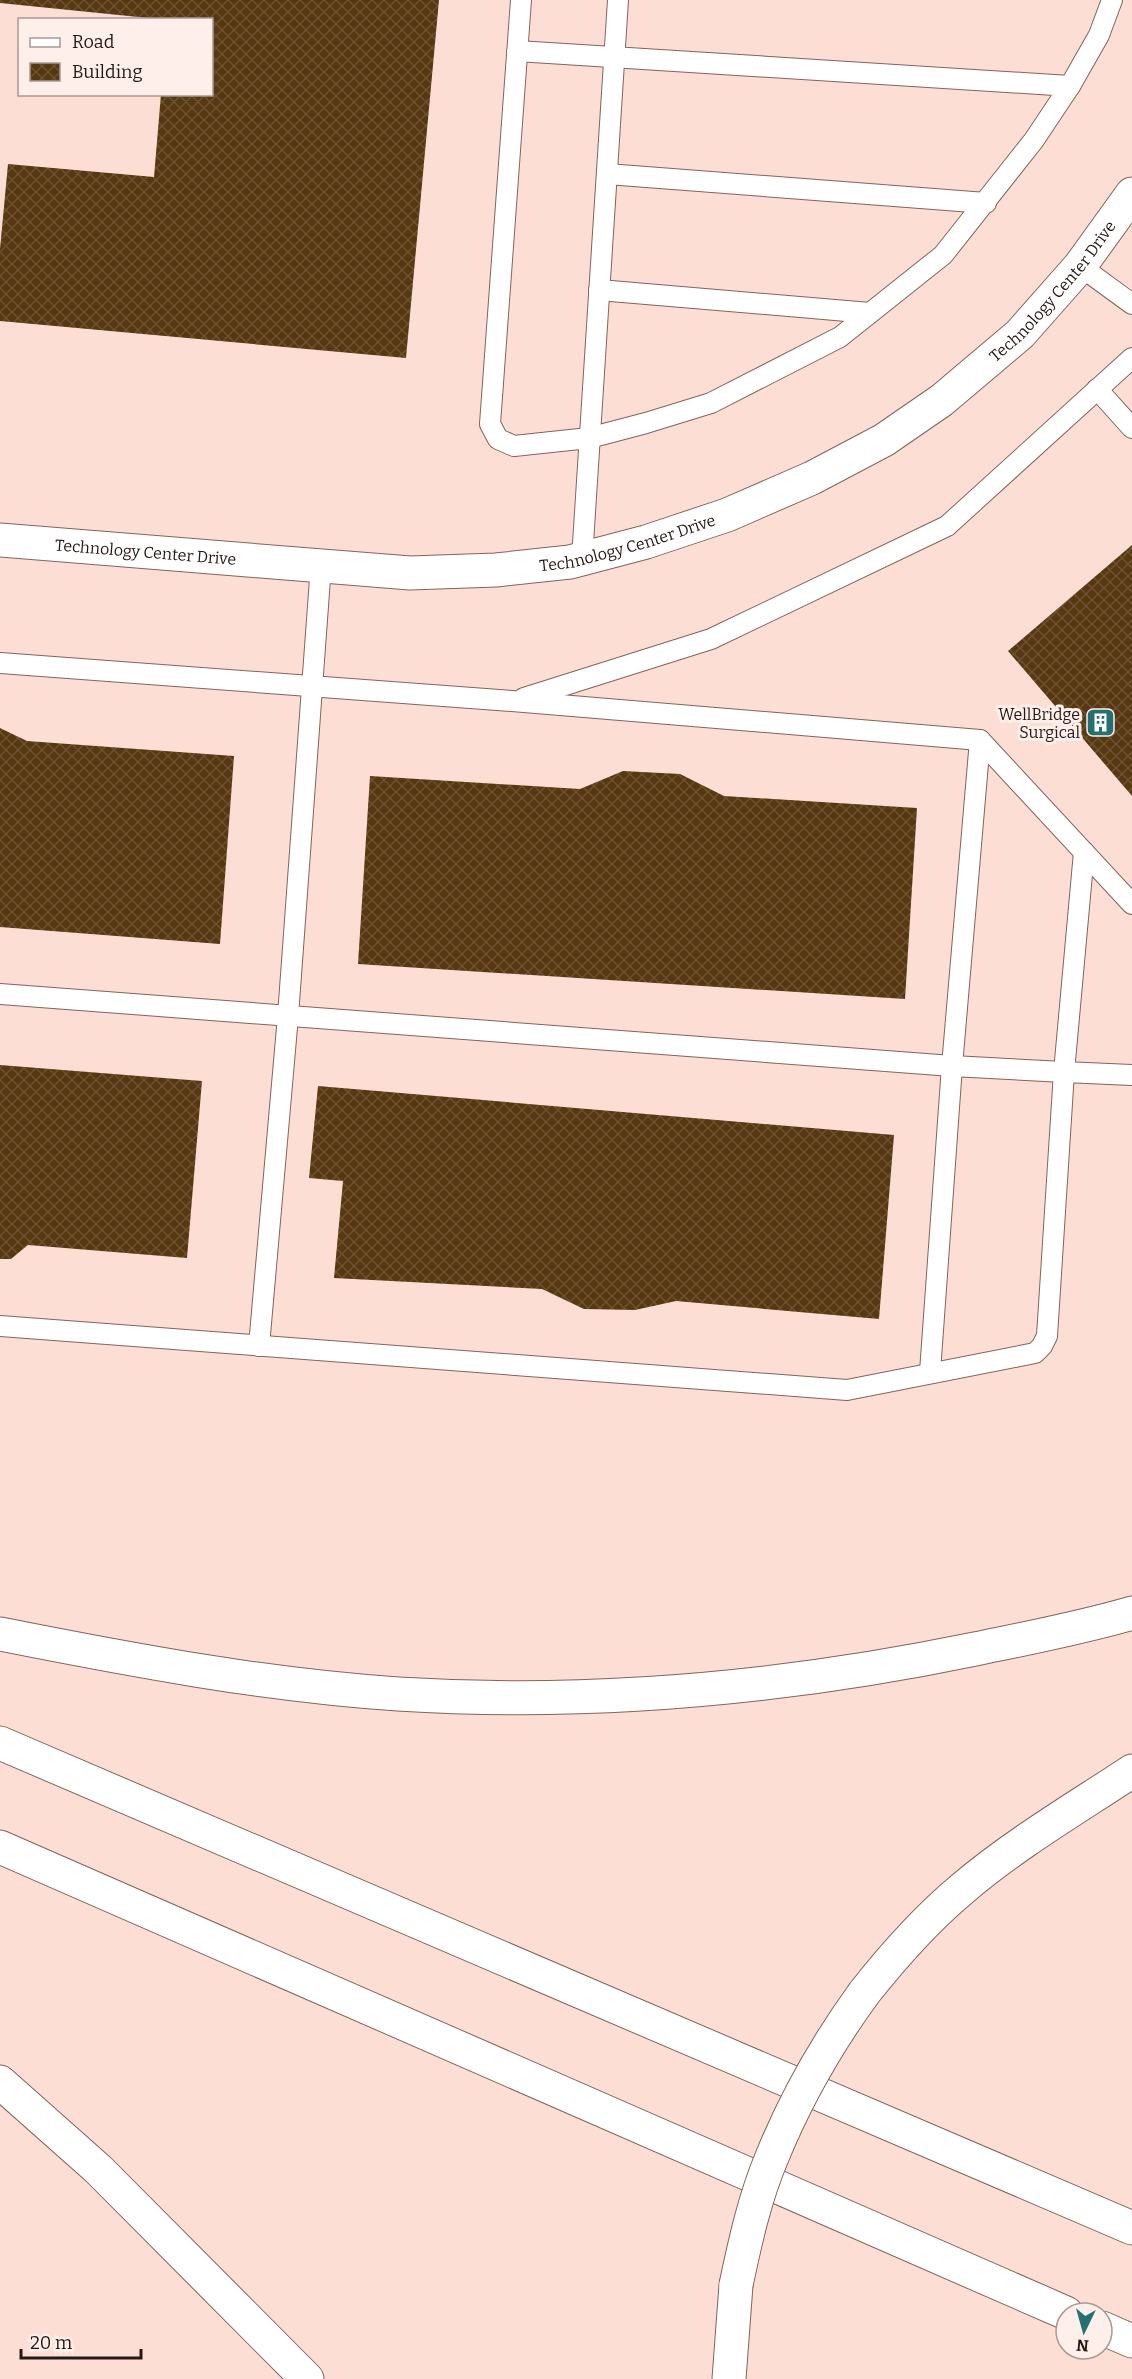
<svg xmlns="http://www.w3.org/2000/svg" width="1132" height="2379" font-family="Bitter,serif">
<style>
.building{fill:url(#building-cross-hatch)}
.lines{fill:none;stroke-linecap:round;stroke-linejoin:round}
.service-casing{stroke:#846359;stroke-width:22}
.minor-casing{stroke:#846359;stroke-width:35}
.motorway-casing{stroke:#846359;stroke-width:35}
.service{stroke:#fff;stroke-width:20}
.minor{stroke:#fff;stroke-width:33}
.motorway{stroke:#fff;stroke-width:33}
.motorway-bridge-casing{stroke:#846359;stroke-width:35;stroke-linecap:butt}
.motorway-bridge{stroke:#fff;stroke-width:33}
.labels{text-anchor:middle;stroke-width:6;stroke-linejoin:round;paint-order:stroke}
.street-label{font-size:16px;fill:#261915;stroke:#ffefea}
.poi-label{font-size:16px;fill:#261915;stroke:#ffefea;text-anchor:end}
</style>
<defs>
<pattern id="building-cross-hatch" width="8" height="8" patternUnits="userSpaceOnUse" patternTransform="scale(1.5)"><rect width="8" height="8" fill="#573810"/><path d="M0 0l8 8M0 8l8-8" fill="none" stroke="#6c5232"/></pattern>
</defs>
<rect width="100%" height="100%" fill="#fdded5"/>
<g class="building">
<path d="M0 0H439L406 358 0 321V249L8 164 154 177 161 94H212V20H168L0 3Z"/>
<path d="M1132 545V796L1008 651Z"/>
<path d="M0 728 27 741 234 756 220 944 0 927Z"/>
<path d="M623 771 680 774 724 796 917 808 905 999 358 964 370 776 580 789Z"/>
<path d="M0 1065 202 1081 187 1258 28 1245 11 1259H0Z"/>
<path d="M318 1086 894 1135 879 1319 676 1301 635 1310 584 1309 542 1289 334 1278 343 1181 309 1178Z"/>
</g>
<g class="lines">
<defs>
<g id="service">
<path d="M517 51 1070 86 1034 140 943 255 840 337 711 403 646 423 589 438 514 446 498 439 490 424 521 0"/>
<path d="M1070 86 1099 35 1112 0"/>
<path d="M607 174 986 203"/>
<path d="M1080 266 1132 304"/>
<path d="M599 290 870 313"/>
<path d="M1097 389 1132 428"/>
<path d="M582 559 618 0"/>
<path d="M0 663 512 701 980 740 1132 904"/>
<path d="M524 698 711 639 947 526 1132 358"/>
<path d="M0 994 952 1066 1064 1072 1084 852"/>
<path d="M0 1326 847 1390 1035 1353 1042 1346 1047 1336 1064 1072 1132 1075"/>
<path d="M259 1346 288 1016 321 565"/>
<path d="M930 1372 952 1066 980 740"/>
</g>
<g id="minor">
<path id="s1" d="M0 540 410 573 496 570 570 562 646 542 727 515 812 478 884 440 942 400 1020 334 1080 266 1132 194"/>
</g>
<g id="motorway">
<path d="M0 1634C131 1660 264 1685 398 1694 591 1706 786 1688 975 1649 1028 1638 1081 1628 1132 1613"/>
<path d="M0 1743 1132 2228"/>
<path d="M0 1847 1066 2313"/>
<path d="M864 1993C894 1955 925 1920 962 1889 1012 1846 1076 1808 1132 1771"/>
<path d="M0 2082 98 2169 307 2379"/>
<path d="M1102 2328 1132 2341"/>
<path d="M729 2379 736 2285"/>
</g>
</defs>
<use href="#service" class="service-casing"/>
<use href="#minor" class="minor-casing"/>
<use href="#motorway" class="motorway-casing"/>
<use href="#service" class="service"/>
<use href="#minor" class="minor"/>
<use href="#motorway" class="motorway"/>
<defs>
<path id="motorway-bridge" d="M736 2285C745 2242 755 2197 772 2157 796 2098 827 2044 864 1993"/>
</defs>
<use href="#motorway-bridge" class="motorway-bridge-casing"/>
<use href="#motorway-bridge" class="motorway-bridge"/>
</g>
<defs>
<symbol id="building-square" viewBox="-11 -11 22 22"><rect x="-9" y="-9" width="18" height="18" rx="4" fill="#257072" stroke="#ffefea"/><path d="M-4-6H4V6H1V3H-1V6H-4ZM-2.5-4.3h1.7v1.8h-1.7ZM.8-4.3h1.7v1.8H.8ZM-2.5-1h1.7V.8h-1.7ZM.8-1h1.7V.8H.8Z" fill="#fff"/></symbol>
</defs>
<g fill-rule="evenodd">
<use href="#building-square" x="1084" y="706" width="33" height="33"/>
</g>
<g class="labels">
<g class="street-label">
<text dy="6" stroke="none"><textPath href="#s1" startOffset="1136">Technology Center Drive</textPath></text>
<text dy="6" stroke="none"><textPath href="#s1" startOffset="632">Technology Center Drive</textPath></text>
<text dy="6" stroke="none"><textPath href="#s1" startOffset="146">Technology Center Drive</textPath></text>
</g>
<g class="poi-label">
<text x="1080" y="720">WellBridge<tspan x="1080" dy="18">Surgical</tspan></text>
</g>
</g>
<rect x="18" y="18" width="195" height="78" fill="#ffefea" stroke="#a89995" stroke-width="1.5"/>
<rect x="30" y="38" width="30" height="9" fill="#ffffff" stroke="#a89995" stroke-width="1.5"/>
<text x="72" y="48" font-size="18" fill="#261915">Road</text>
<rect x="30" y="63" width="30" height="18" fill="url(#building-cross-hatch)" stroke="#a89995" stroke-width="1.5"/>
<text x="72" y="78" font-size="18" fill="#261915">Building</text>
<g transform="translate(1084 2331) rotate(185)"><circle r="28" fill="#ffefea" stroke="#a89995" stroke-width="1.5"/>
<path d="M0-4.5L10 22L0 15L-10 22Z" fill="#257072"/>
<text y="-9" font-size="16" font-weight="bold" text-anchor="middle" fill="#261915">N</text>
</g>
<path d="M21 2349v9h120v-9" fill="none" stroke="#261915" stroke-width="3"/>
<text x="30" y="2349" font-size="18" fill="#261915" stroke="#ffefea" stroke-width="4.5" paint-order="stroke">20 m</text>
</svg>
